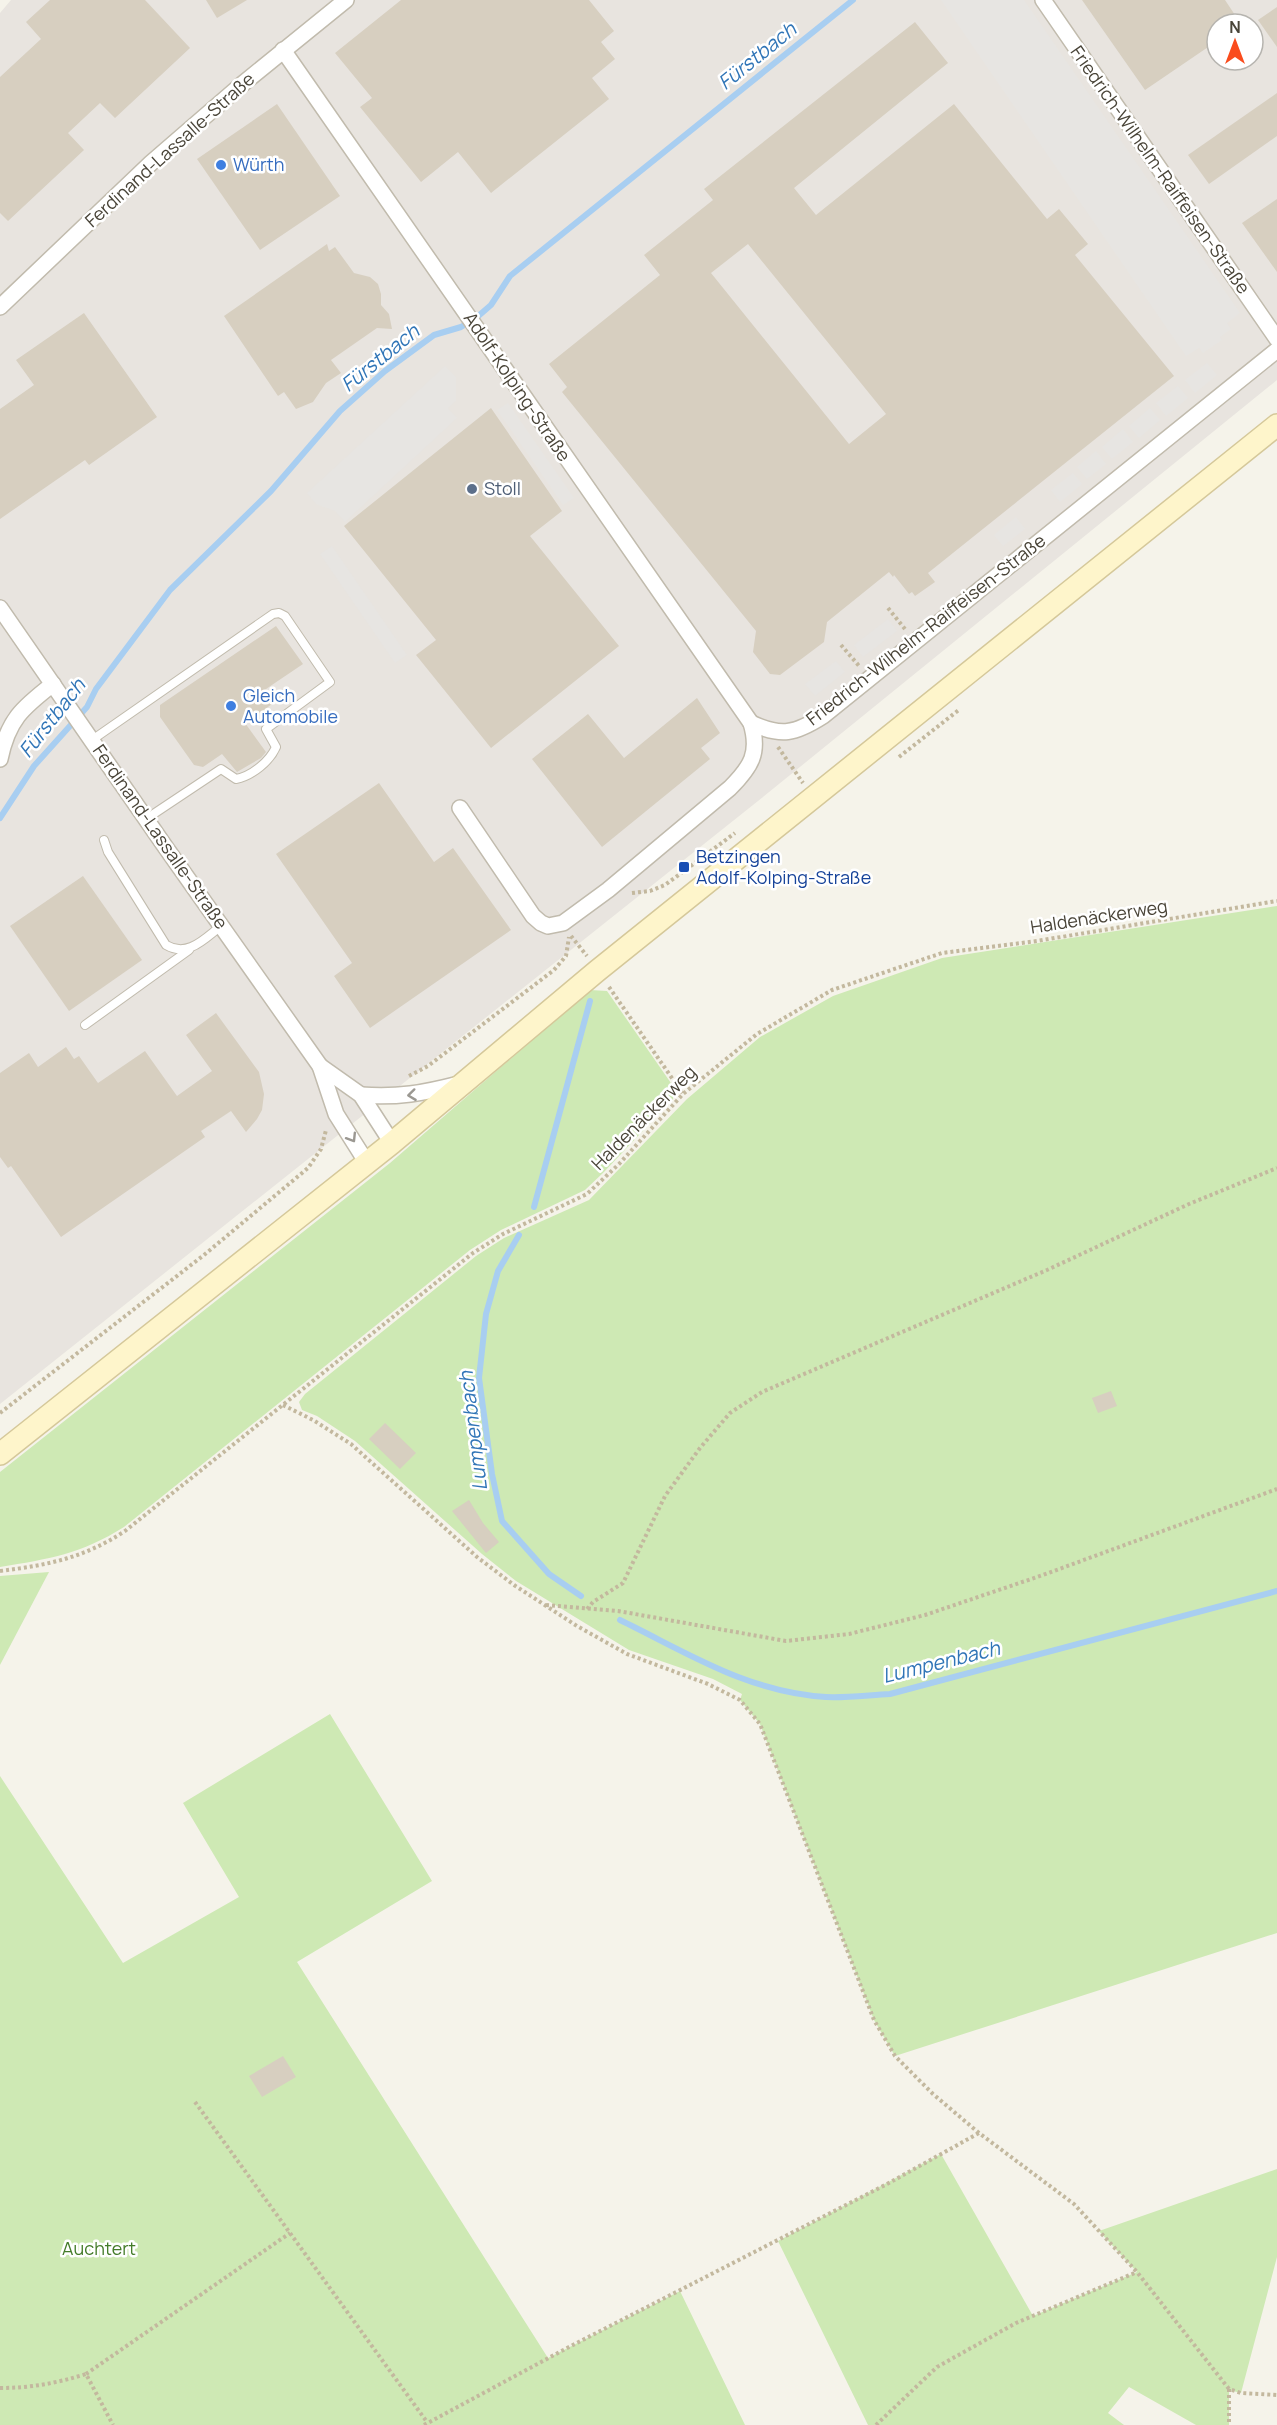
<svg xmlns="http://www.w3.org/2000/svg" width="1277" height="2425" font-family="Manrope,sans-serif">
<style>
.industrial{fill:#e8e4df;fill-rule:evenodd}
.green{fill:#cee9b4}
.parking{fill:#e7e5e2}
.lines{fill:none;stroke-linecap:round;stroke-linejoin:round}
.stream{stroke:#a8cef1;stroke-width:6}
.building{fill:#d7cfc0;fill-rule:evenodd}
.lane-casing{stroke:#c1bbad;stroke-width:10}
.street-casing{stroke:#c1bbad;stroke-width:18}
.secondary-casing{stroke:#d5c89a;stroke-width:24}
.path{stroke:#c3b89e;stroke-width:4;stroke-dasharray:3 3;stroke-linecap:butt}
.lane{stroke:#fff;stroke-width:8}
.street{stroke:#fff;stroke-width:15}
.secondary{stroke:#fef5cb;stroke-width:21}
.oneway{stroke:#9b9892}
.shop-dot{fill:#3f7fe0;stroke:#fff;stroke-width:2}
.service-dot{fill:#5c6f8a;stroke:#fff;stroke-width:2}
.transit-dot{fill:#1a4fb4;stroke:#fff;stroke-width:2}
.labels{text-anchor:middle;stroke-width:5;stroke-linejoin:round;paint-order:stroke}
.street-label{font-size:18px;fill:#494438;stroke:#fff}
.shop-label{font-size:18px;fill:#366cbe;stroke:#fff;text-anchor:start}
.service-label{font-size:18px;fill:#4e5e75;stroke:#fff;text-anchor:start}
.transit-label{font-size:18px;fill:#164399;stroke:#fff;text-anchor:start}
.park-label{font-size:18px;fill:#447c2a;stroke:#fff}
.water-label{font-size:20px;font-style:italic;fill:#3075b7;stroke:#fff}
</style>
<rect width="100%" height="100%" fill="#f5f3ea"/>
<path class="industrial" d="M11 0H1277V380L758 801 0 1404V13ZM1217 24H1253V60H1217Z"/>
<g class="green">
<path d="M1277 906V1933L895 2056 874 2020 760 1724 740 1700 742 1694 713 1679 629 1650 516 1581 482 1554 355 1441 317 1416 302 1410 299 1402 305 1394 476 1256 504 1238 589 1200 687 1099 760 1037 833 996 942 958Z"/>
<path d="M590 990 607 991 673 1086V1099L604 1172 585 1190 501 1230 470 1250 124 1527C81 1554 49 1559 0 1567V1472L390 1163Z"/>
<path d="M49 1572 0 1665V1576Z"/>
<path d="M330 1714 432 1881 297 1962 548 2358 680 2291 745 2425H0V1776L123 1963 239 1897 183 1803Z"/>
<path d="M941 2154 1033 2316 1137 2272 1099 2231 1277 2169V2257L1241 2393 1229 2390V2425H1196L1129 2387 1108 2413 1124 2425H868L778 2241Z"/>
</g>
<g class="parking">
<path d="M941 0H1024L1240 313 1227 323 1231 329 1220 337 1222 340 1203 353 1199 348 1186 356Z"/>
<path d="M1207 363 1217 375 1195 393 1185 380Z"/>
<path d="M445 366 456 377V401L448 408 457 418 345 522 335 511 316 504 307 493Z"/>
<path d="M1178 386 1188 398 1166 416 1156 403Z"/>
<path d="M508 403 574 498 563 505 497 410Z"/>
<path d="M1150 408 1160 420 1139 438 1129 426Z"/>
<path d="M1123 429 1133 442 1112 459 1102 447Z"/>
<path d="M1096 451 1106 464 1087 479 1077 467Z"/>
<path d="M1073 473 1082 484 1060 502 1051 490Z"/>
<path d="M1016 517 1025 529 1003 546 994 535Z"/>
<path d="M332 546 407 655 395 663 320 554Z"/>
<path d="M888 619 897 631 863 657 854 645Z"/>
<path d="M836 661 845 672 815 696 805 684Z"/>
</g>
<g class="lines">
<g class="stream">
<path d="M0 818 34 766 87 707 96 689 170 590 271 491 340 411 385 371 434 335 461 327 476 318 491 305 510 276 853 0"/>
<path d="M534 1207 590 1001"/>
<path d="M519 1235 498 1271 486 1314 479 1378 492 1474 502 1521 549 1574 581 1596"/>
<path d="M620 1620C688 1653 747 1692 826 1697 847 1698 869 1695 890 1694L1277 1591"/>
</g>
</g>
<g class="building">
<path d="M50 0H145L190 48 115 118 100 103 68 133 84 150 8 221 0 213V77L41 39 26 22Z"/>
<path d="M206 0H247L217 18Z"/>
<path d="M401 0H589L614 31 601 42 615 59 592 78 609 99 491 193 458 152 421 182 360 107 372 98 335 53Z"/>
<path d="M1082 0H1225L1241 24H1217V41L1145 90Z"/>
<path d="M1277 7V47L1258 20Z"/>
<path d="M915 22 948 63 794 188 816 215 954 104 1047 219 1059 209 1088 244 1075 255 1174 376 928 573 935 582 915 596 912 592 909 594 894 575 893 577 889 572 827 622 824 642 780 675 770 674 753 652 756 631 562 392 567 387 549 364 660 275 644 255 713 200 704 189ZM748 244 886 414 849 444 711 273Z"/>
<path d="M1277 93V136L1209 184 1188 155Z"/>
<path d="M277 104 340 196 260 250 197 159Z"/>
<path d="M1277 199V272L1242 223Z"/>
<path d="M327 244 329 251 335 247 354 273 370 277 378 284 381 294V305L389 314 392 329 377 328 331 360 341 373 326 383 313 402 296 409 284 392 278 396 224 316Z"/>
<path d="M84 313 157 417 89 465 85 460 0 519V409L34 385 16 360Z"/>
<path d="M491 408 562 511 530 536 619 646 491 748 416 655 436 640 344 526Z"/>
<path d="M276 626 303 664 266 689 275 702 245 723 266 752 261 758 237 772 222 754 203 767 194 765 160 717V705Z"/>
<path d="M697 698 720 733 701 748 710 759 602 847 532 759 588 714 624 758Z"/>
<path d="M379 783 434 862 453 848 511 930 370 1028 334 976 352 963 276 854Z"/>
<path d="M83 876 142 960 69 1011 10 926Z"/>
<path d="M216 1013 259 1072 264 1094 262 1110 257 1119 246 1132 231 1111 201 1131 205 1137 61 1237 11 1166 8 1168 0 1157V1073L29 1053 38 1067 66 1047 74 1059 79 1056 98 1083 145 1051 177 1096 212 1071 186 1035Z"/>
<path d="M1111 1391 1117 1406 1098 1413 1092 1398Z"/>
<path d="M385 1423 416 1453 400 1469 369 1439Z"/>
<path d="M469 1500 483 1523 499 1542 486 1553 452 1511Z"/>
<path d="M283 2056 296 2077 262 2097 249 2076Z"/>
</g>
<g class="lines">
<defs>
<g id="lane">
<path d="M92 740 273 614 279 613 285 616 330 682 266 729 276 747C270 761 252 776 236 779L221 769 146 819"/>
<path d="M104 840 108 852 166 945C188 958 205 938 221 926"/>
<path d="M85 1025 189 950"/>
</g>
<g id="street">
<path d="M1043 0 1277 339"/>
<path d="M283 50 751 723"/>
<path d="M0 307 151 163 240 86 346 0"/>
<path d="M0 608 164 845 320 1066 336 1114 367 1163"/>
<path d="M0 759C8 720 22 708 53 684"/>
<path d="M460 808 533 916 541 923 548 926 563 923 608 890 730 788C751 767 760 753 751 723 781 737 795 734 823 716L1277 350"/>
<path d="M320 1066 361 1095 392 1143"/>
<path d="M361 1095C397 1098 424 1093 459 1084"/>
</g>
<path id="secondary" d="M0 1454 392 1143 597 971 1277 425"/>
</defs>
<use href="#lane" class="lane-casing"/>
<use href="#street" class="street-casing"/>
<use href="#secondary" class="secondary-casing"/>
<g class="path">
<path d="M888 608 905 629"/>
<path d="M841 645 860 667"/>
<path d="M778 747 803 783"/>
<path d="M899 757 960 709"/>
<path d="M632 893 650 891 665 885 735 833"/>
<path d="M571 936 587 956"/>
<path d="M609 987 683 1094"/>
<path d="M409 1076 428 1066 554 970 566 956 569 937"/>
<path d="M283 1405 313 1420 351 1444 477 1557 514 1585 577 1626 627 1654 708 1684 740 1700 760 1724 874 2020 895 2056 933 2094 979 2133 1074 2204 1137 2272 1229 2389 1241 2393 1277 2395"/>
<path d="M0 1413 204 1255 308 1168 321 1149 326 1130"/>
<path d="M0 1571C48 1565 84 1558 125 1531L473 1253 503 1234 587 1194 619 1164 683 1094 757 1034 832 990 942 953 1037 941 1277 901"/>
<path d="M546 1605 618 1611 786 1641 849 1634 925 1615 1043 1575 1277 1489"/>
<path d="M587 1609 593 1602 623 1583 665 1496 700 1448 730 1413 762 1392 1047 1270 1189 1204 1277 1168"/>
<path d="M195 2102 427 2422"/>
<path d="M86 2374 290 2233"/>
<path d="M0 2388C31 2388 57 2383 86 2374L113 2425"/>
<path d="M1229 2389V2425"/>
<path d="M424 2425 569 2347 887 2184 979 2133"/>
<path d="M876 2425 937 2367 1016 2323 1137 2272"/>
</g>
<use href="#lane" class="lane"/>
<use href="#street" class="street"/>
<use href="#secondary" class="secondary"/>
</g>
<defs><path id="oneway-chevron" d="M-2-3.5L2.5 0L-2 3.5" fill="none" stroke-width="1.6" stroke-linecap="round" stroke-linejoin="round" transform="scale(1.5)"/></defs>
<g class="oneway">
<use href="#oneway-chevron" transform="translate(412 1095) rotate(173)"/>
<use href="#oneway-chevron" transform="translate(352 1138) rotate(58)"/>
</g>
<g class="shop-dot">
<circle cx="221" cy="165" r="6"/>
<circle cx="231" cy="706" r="6"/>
</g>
<circle class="service-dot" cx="472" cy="489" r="6"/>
<rect class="transit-dot" x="678" y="861" width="12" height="12" rx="3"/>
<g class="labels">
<g class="street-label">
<text transform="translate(170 150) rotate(-42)" y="6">Ferdinand-Lassalle-Straße</text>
<text transform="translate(1160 170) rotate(55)" y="6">Friedrich-Wilhelm-Raiffeisen-Straße</text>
<text transform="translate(517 387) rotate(56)" y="6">Adolf-Kolping-Straße</text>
<text transform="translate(926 630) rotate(-38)" y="6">Friedrich-Wilhelm-Raiffeisen-Straße</text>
<text transform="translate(160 837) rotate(55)" y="6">Ferdinand-Lassalle-Straße</text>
<text transform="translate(1099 917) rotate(-9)" y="6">Haldenäckerweg</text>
<text transform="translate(644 1118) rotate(-45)" y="6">Haldenäckerweg</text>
</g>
<g class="shop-label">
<text x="233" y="171">Würth</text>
<text x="243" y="702">Gleich<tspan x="243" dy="21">Automobile</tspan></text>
</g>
<g class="service-label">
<text x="484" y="495">Stoll</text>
</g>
<g class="transit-label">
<text x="696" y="863">Betzingen<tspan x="696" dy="21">Adolf-Kolping-Straße</tspan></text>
</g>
<g class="park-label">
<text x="99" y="2255">Auchtert</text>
</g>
<g class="water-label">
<text transform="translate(757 56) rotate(-39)" y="7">Fürstbach</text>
<text transform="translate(380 358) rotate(-39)" y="7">Fürstbach</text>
<text transform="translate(52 718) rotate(-52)" y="7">Fürstbach</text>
<text transform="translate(473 1431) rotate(-97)" y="7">Lumpenbach</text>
<text transform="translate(941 1662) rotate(-14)" y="7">Lumpenbach</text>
</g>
</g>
<g transform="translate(1235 42)"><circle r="28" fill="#ffffff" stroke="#b6b4af" stroke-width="1.5"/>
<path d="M0-4.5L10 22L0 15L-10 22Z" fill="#fa4c1d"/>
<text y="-9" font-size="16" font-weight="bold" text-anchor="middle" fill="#494438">N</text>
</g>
</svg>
